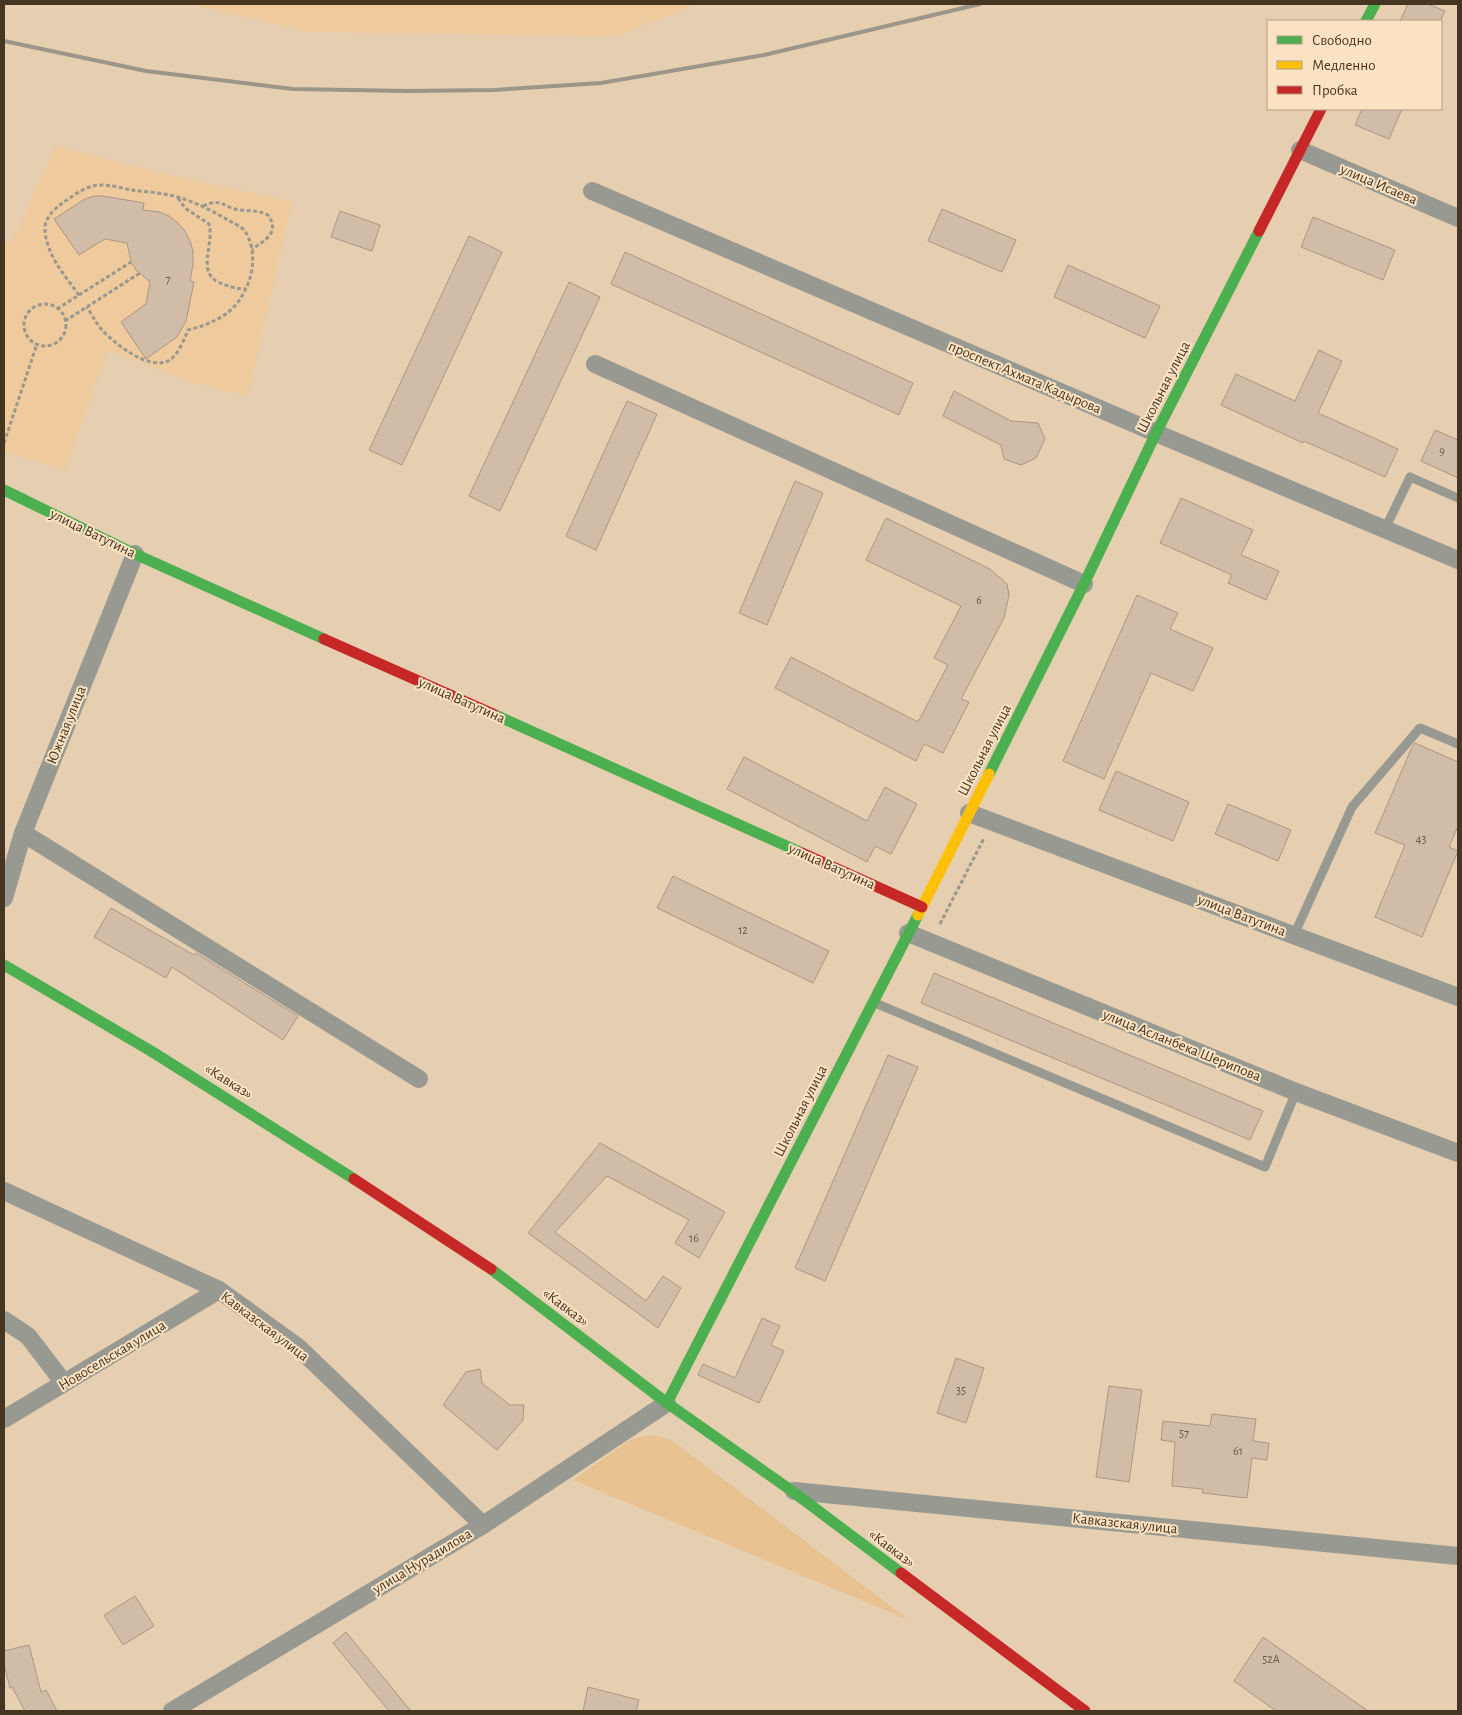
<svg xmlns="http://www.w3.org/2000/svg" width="1462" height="1715" font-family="'Alegreya Sans',sans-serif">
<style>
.built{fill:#efca9c}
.green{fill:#e9c292}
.building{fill:#d1bca8;stroke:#ab9682}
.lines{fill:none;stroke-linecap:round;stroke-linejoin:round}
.path{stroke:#99978e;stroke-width:3;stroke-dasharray:4 2.5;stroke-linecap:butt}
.lane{stroke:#989a92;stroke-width:9}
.street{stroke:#989a92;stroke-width:18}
.fast{stroke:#4caf50;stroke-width:11}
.slow{stroke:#ffc107;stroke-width:11}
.jam{stroke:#c62828;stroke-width:11}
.rail{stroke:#9c9688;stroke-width:4}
.labels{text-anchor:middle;stroke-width:4;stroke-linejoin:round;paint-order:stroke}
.number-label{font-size:12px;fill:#6a5843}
.street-label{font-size:15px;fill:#463520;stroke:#fbe2c2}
</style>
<rect width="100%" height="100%" fill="#e6ceb1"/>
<g class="built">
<path d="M190 4H697L618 36 310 32Z"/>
<path d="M56 146 158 172 292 202 248 396 188 381 108 350 65 470 4 452V241L11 243Z"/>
</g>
<path class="green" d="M654 1435 673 1441 909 1620 573 1480 631 1439Z"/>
<g class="building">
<path d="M1408 4H1428L1445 11 1440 21H1400Z"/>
<path d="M1362 109H1402L1389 139 1355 125Z"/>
<path d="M94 196H103L144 203 143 210 159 212 169 216 178 223 185 231 190 241 193 251V264L190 281 194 282 186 321 177 337 146 359 121 322 146 304 150 282 136 270 131 262 127 243 105 239 79 255 54 219 85 199Z"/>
<path d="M942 209 1016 240 1002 272 928 241Z"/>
<path d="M340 211 380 225 372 251 331 237Z"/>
<path d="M1313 217 1395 250 1383 280 1301 247Z"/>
<path d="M469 236 502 252 402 465 369 450Z"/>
<path d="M625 252 913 383 899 415 611 284Z"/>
<path d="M1068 265 1160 306 1145 338 1054 297Z"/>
<path d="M569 282 600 297 500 511 469 496Z"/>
<path d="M1319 350 1342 361 1318 413 1398 449 1385 477 1304 441 1303 443 1221 405 1236 374 1295 401Z"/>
<path d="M954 391 1011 421 1038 423 1045 439 1036 458 1021 465 1004 459 1001 445 943 416Z"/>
<path d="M627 401 657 414 596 550 566 536Z"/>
<path d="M1435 430 1458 440V478L1421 461Z"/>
<path d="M795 481 823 493 767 625 739 613Z"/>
<path d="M1181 498 1253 530 1241 555 1279 571 1266 600 1228 583 1232 575 1160 543Z"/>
<path d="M886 518 990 569 1007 584 1009 595 1004 618 961 699 969 702 943 753 924 744 916 761 775 688 791 657 918 722 948 665 934 658 961 606 866 560Z"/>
<path d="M1137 595 1178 613 1170 629 1213 648 1193 691 1151 673 1104 779 1063 761Z"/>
<path d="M1415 743 1458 762V826L1449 847 1458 851 1422 937 1375 917 1405 845 1375 833 1412 747Z"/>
<path d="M744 757 867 821 885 787 917 804 891 854 875 846 867 862 727 789Z"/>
<path d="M1116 771 1189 802 1173 841 1099 810Z"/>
<path d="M1228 804 1291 830 1278 861 1215 834Z"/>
<path d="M673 876 829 951 813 983 657 908Z"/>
<path d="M111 908 194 955 196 953 298 1016 283 1040 172 967 166 978 94 937Z"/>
<path d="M934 973 1263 1111 1250 1140 921 1003Z"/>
<path d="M888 1055 918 1067 825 1281 795 1268Z"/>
<path d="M600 1143 725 1212 699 1258 675 1243 689 1220 607 1176 555 1232 646 1301 663 1276 681 1288 658 1328 528 1233Z"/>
<path d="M762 1318 780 1326 771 1345 784 1351 759 1403 698 1375 703 1364 735 1378Z"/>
<path d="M956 1358 984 1368 966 1423 937 1413Z"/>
<path d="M480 1369 482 1383 510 1405H524L523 1420 497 1450 443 1405 466 1372Z"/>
<path d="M1109 1386 1142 1390 1129 1482 1096 1477Z"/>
<path d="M1212 1414 1256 1419 1253 1441 1269 1443 1267 1460 1252 1458 1247 1498 1202 1493 1203 1489 1172 1486 1175 1442 1161 1440 1163 1421 1210 1426Z"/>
<path d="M135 1596 154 1626 123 1645 104 1615Z"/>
<path d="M346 1632 411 1711H389L333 1643Z"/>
<path d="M1263 1637 1368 1711H1276L1234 1681Z"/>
<path d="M29 1645 41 1692 46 1690 57 1711H25L12 1687 10 1688 4 1664V1651Z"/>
<path d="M588 1687 639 1700 636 1711H583Z"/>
</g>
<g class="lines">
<g class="path">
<path d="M178 198 185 208 209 224C215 245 194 275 223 284 230 287 238 289 246 289"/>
<path d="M203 206C223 197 223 208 240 210 251 211 258 210 268 215 280 232 266 240 252 249"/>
<path d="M79 295C65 276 45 253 45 228 45 219 53 210 61 204 73 196 86 185 101 185 111 185 122 188 131 190 148 192 167 193 184 199 199 204 214 212 228 220 233 223 240 226 244 230 254 243 255 265 249 281 238 312 218 322 188 330 184 340 179 353 170 360 150 372 115 344 102 330 96 323 92 315 87 307"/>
<circle cx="45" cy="325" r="21"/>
<path d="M57 309 131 262"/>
<path d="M65 321 140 273"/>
<path d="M4 443 37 344"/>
<path d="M940 924 984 838"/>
</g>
<g class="lane">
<path d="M1385 529 1410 477 1458 498"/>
<path d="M1294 935 1352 807 1420 728 1458 744"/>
<path d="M875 1003 1265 1167 1296 1092"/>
</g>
<g class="street">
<path d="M1300 150 1458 218"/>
<path d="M592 191 1156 433 1458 560"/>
<path d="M595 364 1084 584"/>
<path d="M969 813 1458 997"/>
<path d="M23 833 419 1079"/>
<path d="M4 898 23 833 135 554"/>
<path d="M908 933 1296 1092 1458 1153"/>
<path d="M4 1191 219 1290 298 1347 483 1525"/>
<path d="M4 1320 28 1336 64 1383"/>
<path d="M4 1419 219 1290"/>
<path d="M794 1491 1458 1556"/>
<path d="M172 1711 483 1525 667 1403"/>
</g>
<g class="fast">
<path d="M1366 21 1375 4"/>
<path d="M4 490 135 554 324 639"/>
<path d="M493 714 802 853"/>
<path d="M989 774 1084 584 1156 433 1259 231"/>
<path d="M4 965 151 1051 354 1179"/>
<path d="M491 1269 667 1403 792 1491 901 1573"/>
<path d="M667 1403 918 915"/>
</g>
<path class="slow" d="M918 915 989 774"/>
<g class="jam">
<path d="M1259 231 1321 109"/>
<path d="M324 639 493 714"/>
<path d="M802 853 922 907"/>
<path d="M354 1179 491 1269"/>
<path d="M901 1573 1085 1711"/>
</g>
<path class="rail" d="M4 41 146 71 293 89 407 91 494 90 601 83 764 55 980 4"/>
</g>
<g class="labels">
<g class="number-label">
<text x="168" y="283">7</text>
<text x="1442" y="455">9</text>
<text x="979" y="604">6</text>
<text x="1421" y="843">43</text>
<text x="743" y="934">12</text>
<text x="694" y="1242">16</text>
<text x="961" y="1394">35</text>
<text x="1184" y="1437">57</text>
<text x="1238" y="1455">61</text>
<text x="1271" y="1663">52А</text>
</g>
<g class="street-label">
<text transform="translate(1379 184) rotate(23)" y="5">улица Исаева</text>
<text transform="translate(1025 377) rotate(23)" y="5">проспект Ахмата Кадырова</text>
<text transform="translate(1163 387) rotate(-63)" y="5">Школьная улица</text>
<text transform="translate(93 533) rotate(26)" y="5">улица Ватутина</text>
<text transform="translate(462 700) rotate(24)" y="5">улица Ватутина</text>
<text transform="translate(66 725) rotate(-68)" y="5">Южная улица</text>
<text transform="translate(984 750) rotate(-63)" y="5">Школьная улица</text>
<text transform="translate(832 866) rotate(24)" y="5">улица Ватутина</text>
<text transform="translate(1242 915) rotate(21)" y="5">улица Ватутина</text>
<text transform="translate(1182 1045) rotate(22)" y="5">улица Асланбека Шерипова</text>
<text transform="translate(229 1081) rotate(32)" y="5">«Кавказ»</text>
<text transform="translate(800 1111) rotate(-63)" y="5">Школьная улица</text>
<text transform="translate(566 1307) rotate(37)" y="5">«Кавказ»</text>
<text transform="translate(265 1326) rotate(37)" y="5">Кавказская улица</text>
<text transform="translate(112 1355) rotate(-31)" y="5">Новосельская улица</text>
<text transform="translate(1125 1523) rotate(6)" y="5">Кавказская улица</text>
<text transform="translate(892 1548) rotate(37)" y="5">«Кавказ»</text>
<text transform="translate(422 1561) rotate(-31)" y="5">улица Нурадилова</text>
</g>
</g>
<rect width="1462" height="1715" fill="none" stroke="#463520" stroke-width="10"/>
<rect x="1267" y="20" width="175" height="90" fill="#fbe2c2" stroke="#b39d81"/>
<rect x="1277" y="36" width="25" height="8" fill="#4caf50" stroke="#b39d81"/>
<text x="1312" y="45" font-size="15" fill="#463520">Свободно</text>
<rect x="1277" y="61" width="25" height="8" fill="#ffc107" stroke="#b39d81"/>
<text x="1312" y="70" font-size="15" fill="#463520">Медленно</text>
<rect x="1277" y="86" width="25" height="8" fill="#c62828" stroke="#b39d81"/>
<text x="1312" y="95" font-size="15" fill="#463520">Пробка</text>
</svg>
